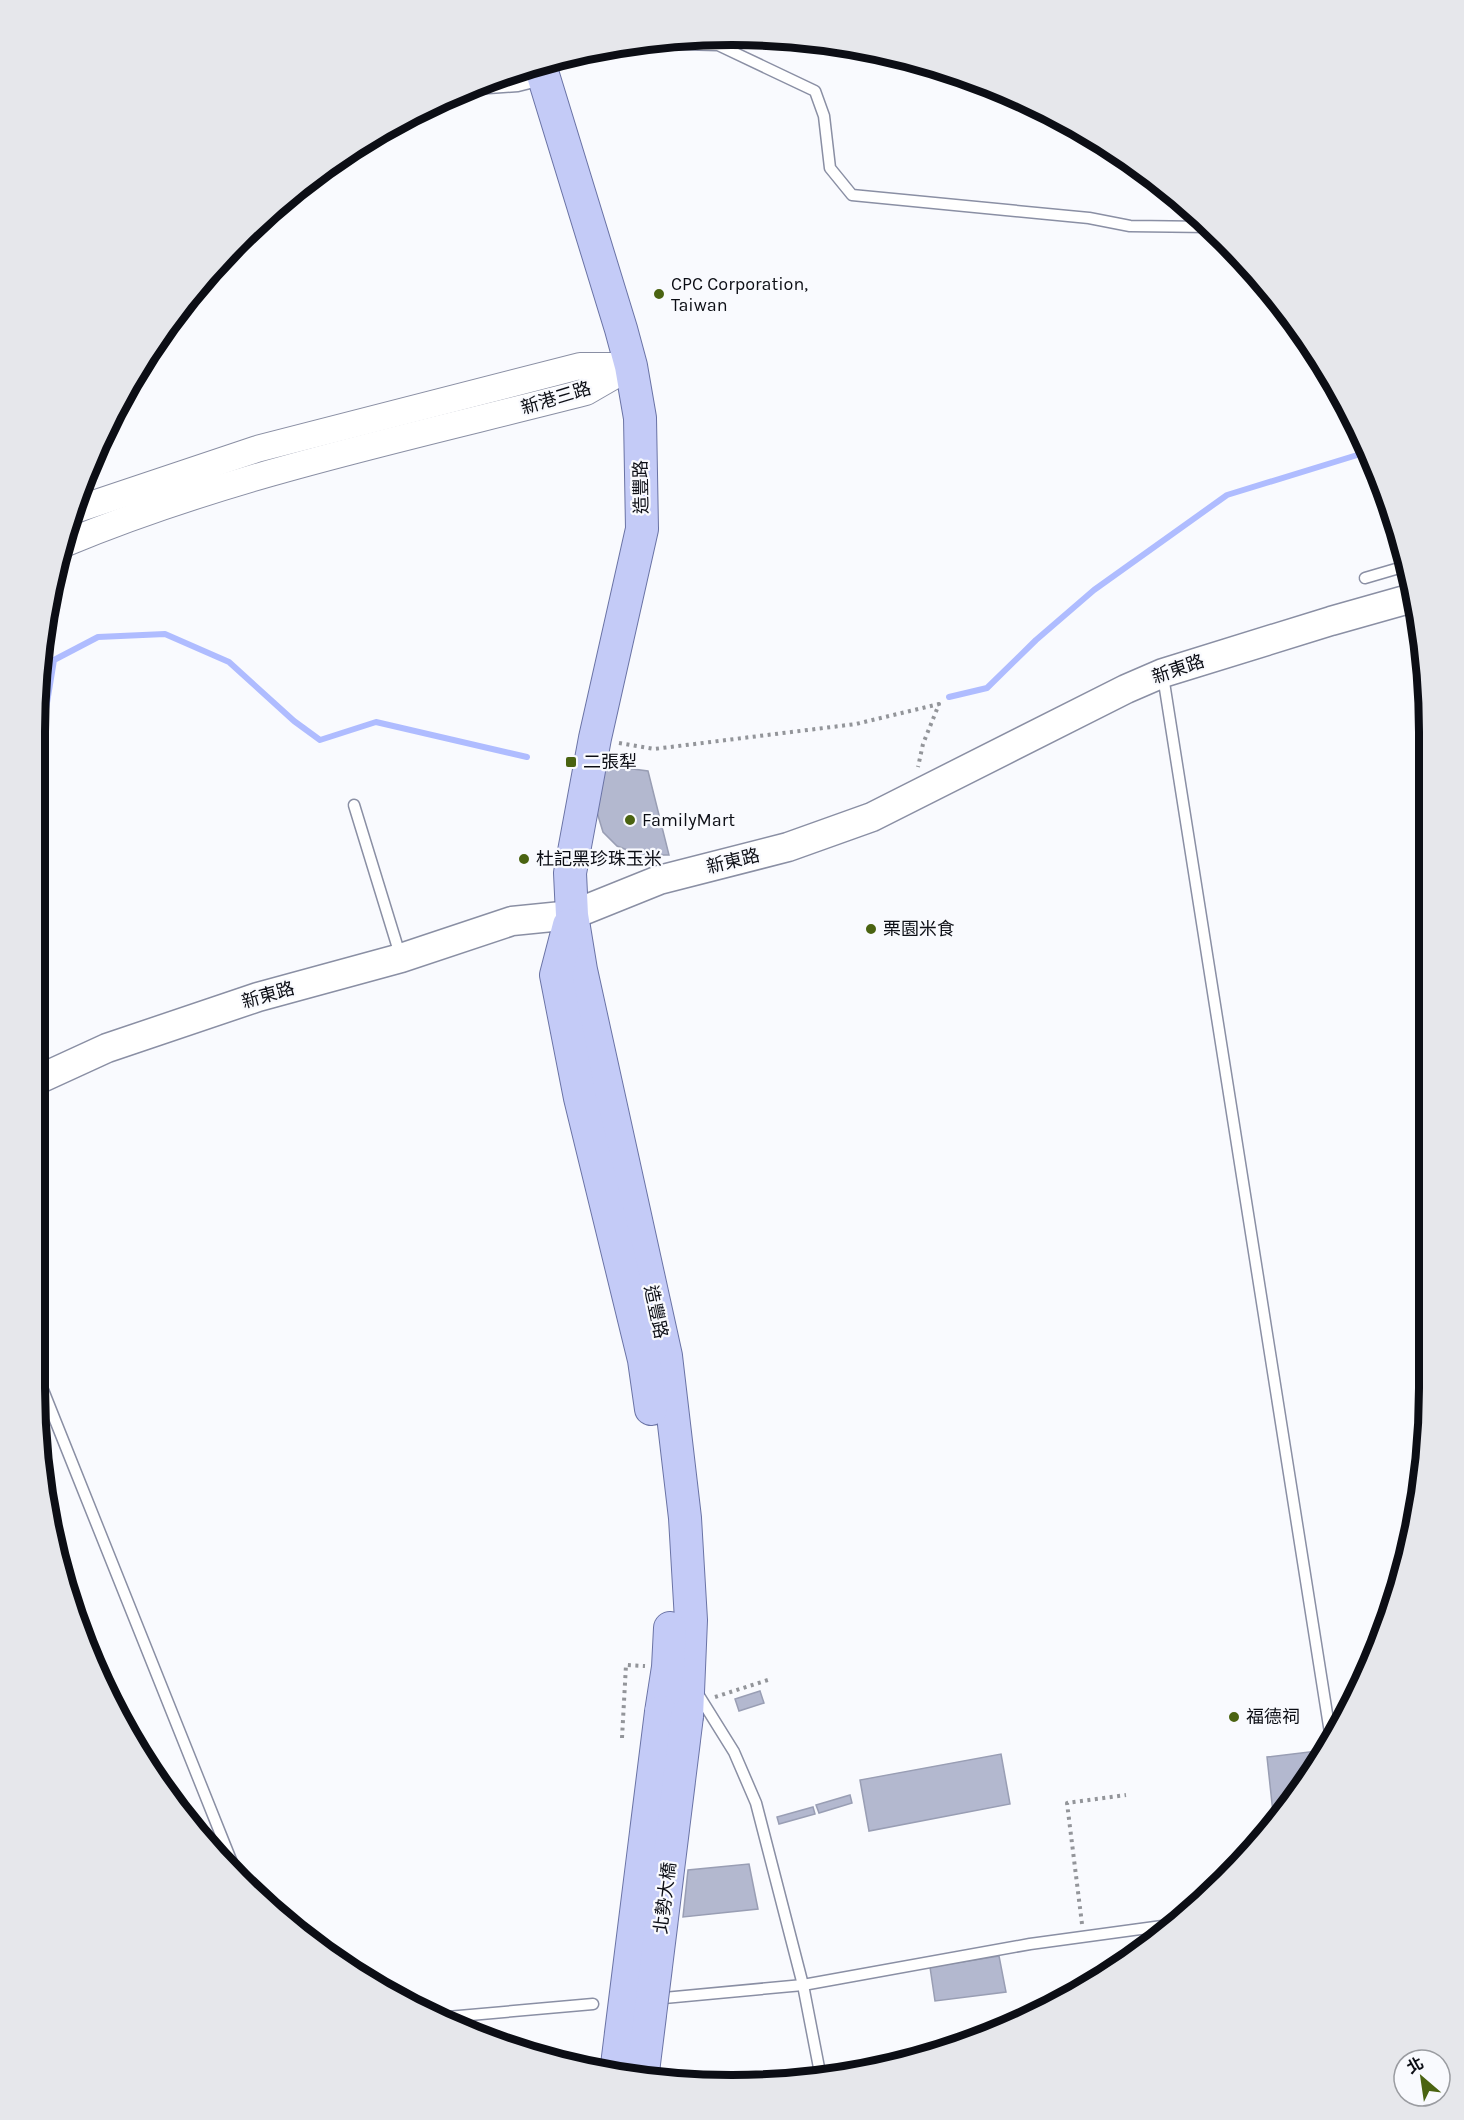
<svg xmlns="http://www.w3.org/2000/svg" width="1464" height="2120" font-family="Karla,'Noto Sans TC',sans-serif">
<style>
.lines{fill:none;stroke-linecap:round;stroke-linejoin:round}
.stream{stroke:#afbcff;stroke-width:6}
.building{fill:#b3b8cf;stroke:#999eb4;stroke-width:1.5}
.service-casing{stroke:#8a8fa4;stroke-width:13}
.tertiary-casing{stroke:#8a8fa4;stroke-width:28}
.secondary-casing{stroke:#8a8fa4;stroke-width:31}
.primary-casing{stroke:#6a73a5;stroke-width:34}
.path{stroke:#93959a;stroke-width:4;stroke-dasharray:3 4.5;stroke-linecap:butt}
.service{stroke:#fff;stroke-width:10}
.tertiary{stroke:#fff;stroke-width:26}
.secondary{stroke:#fff;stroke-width:28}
.primary{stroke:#c4cbf7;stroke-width:32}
.primary-bridge-casing{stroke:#6a73a5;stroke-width:34;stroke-linecap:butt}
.primary-bridge{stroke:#c4cbf7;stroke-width:32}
.poi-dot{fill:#4a6311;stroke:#f9fafe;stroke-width:2}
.labels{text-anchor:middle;stroke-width:4.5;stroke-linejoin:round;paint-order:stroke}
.poi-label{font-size:18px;fill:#0c0e15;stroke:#f9fafe;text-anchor:start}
.street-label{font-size:18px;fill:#0c0e15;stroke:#f9fafe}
.rim{fill:none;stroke:#0c0e15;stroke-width:8}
</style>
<rect width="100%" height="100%" fill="#f9fafe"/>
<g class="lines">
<g class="stream">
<path d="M949 697 987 688 1036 640 1094 590 1227 495 1367 452"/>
<path d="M35 776 54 660 98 637 165 634 229 662 294 721 320 740 376 722 527 757"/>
</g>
</g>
<g class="building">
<path d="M602 765 648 771 669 855H640L617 846 603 832 596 809Z"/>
<path d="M760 1691 764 1703 739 1711 735 1699Z"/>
<path d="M1317 1751 1319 1763 1312 1776 1274 1822 1267 1757Z"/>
<path d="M1001 1754 1010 1804 869 1831 860 1780Z"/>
<path d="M850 1795 852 1803 819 1813 816 1805Z"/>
<path d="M813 1807 815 1814 779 1824 777 1817Z"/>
<path d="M749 1864 758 1909 683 1917 688 1870Z"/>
<path d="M999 1956 1006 1992 935 2001 930 1967Z"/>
</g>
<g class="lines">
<defs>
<g id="service">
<path d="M641 43 718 45 815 91 824 116 830 168 852 195 1089 218 1130 226 1211 227"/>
<path d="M461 90 518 86 542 80"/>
<path d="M1365 578 1406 566"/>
<path d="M1163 676 1331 1739"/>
<path d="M354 805 401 958"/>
<path d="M35 1370 235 1870"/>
<path d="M696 1691 734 1752 756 1803 803 1985 821 2078"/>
<path d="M664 1998 803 1985 1030 1944 1177 1924"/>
<path d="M436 2018 593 2004"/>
</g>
<g id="tertiary">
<path d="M78 509 257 449 580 366H628"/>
<path d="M66 543C232 474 411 437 586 392L631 366"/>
</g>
<path id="secondary" d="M35 1081 107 1048 258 997 401 958 512 921 572 915 659 880 788 847 872 817 1126 689 1163 673 1331 621 1416 597"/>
<g id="primary">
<path d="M540 65 621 329 631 366 640 418 642 529 595 738 570 873 572 915 581 970 666 1356 685 1518 691 1620 687 1716"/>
<path d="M569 925 556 975 580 1098 644 1360 651 1409"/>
<path d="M661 1712 668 1667 670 1628"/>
</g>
</defs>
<use href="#service" class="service-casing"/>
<use href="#tertiary" class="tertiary-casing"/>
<use href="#secondary" class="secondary-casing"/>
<use href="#primary" class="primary-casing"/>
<g class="path">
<path d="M619 743 654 749 856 724 939 704 923 744 918 767"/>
<path d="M715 1697 771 1679"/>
<path d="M622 1738 626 1665 645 1666"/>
<path d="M1082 1924 1067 1803 1126 1795"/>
</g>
<use href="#service" class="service"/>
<use href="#tertiary" class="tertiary"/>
<use href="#secondary" class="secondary"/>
<use href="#primary" class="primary"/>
<defs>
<g id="primary-bridge">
<path d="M616 2073 661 1712"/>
<path d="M642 2080 687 1716"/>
</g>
</defs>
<use href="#primary-bridge" class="primary-bridge-casing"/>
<use href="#primary-bridge" class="primary-bridge"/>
</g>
<g class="poi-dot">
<circle cx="659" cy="294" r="6"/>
<rect x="565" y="756" width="12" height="12" rx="3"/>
<circle cx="630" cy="820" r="6"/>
<circle cx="524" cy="859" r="6"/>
<circle cx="871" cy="929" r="6"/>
<circle cx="1234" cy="1717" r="6"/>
</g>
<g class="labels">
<g class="poi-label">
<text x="671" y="290">CPC Corporation,<tspan x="671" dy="21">Taiwan</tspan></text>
<text x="583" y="768">二張犁</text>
<text x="642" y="826">FamilyMart</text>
<text x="536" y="865">杜記黑珍珠玉米</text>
<text x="883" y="935">栗園米食</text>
<text x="1246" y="1723">福德祠</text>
</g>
<g class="street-label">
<text transform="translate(556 398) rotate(-17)" y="6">新港三路</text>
<text transform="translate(641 487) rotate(-91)" y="6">造豐路</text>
<text transform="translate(1178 669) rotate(-19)" y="6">新東路</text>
<text transform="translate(733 861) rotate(-14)" y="6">新東路</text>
<text transform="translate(268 995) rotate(-16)" y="6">新東路</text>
<text transform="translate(656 1312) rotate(78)" y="6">造豐路</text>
<text transform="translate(665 1898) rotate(-83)" y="6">北勢大橋</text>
</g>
</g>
<path d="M0 0H1464V2120H0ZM732 45H732A687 687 0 0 1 1419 732V1388A687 687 0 0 1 732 2075H732A687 687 0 0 1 45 1388V732A687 687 0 0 1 732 45Z" fill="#e6e7eb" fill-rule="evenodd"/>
<path class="rim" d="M732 45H732A687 687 0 0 1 1419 732V1388A687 687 0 0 1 732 2075H732A687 687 0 0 1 45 1388V732A687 687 0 0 1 732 45Z"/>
<g transform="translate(1422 2078) rotate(331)"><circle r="28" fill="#f9fafe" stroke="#9a9ca1" stroke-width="1.5"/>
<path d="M0-4.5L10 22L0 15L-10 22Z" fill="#4a6311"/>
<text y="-9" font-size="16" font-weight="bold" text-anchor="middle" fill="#0c0e15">北</text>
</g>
</svg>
